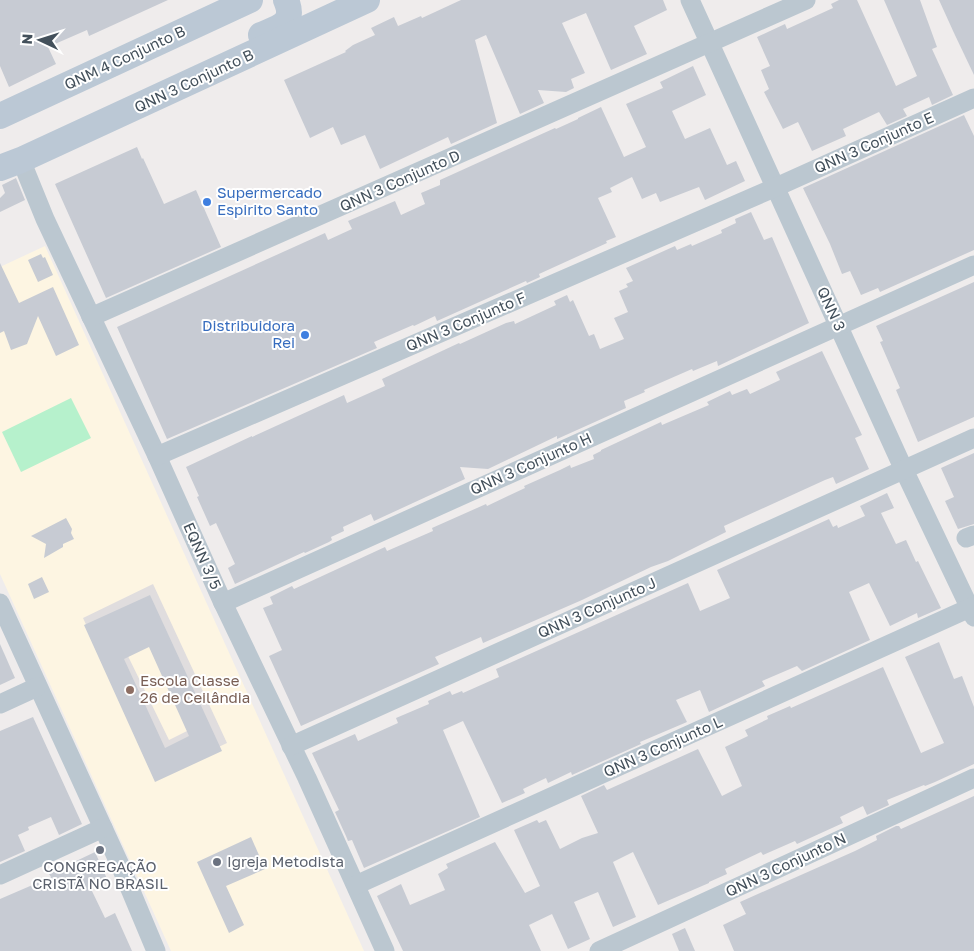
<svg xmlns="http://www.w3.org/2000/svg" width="974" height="951" font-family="'Golos Text',sans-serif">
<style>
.commercial{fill:#fdf5e2}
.education{fill:#e0ddde;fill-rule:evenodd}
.green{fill:#b6f1cc}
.building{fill:#c7cbd3;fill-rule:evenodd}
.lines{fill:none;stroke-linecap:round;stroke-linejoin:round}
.minor{stroke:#bbc7d0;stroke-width:19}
.secondary{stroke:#bbc8d5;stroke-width:26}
.shop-dot{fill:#3f7fe0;stroke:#fff;stroke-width:2}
.education-dot{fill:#8d6e63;stroke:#fff;stroke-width:2}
.worship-dot{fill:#6b7280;stroke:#fff;stroke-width:2}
.labels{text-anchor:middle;stroke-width:4;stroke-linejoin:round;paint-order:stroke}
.street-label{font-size:15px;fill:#43505b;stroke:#fff}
.shop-label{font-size:15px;fill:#366cbe;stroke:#fff;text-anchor:start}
.education-label{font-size:15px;fill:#785e54;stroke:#fff;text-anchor:start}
.worship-label{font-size:15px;fill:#5b616d;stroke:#fff;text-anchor:start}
</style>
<rect width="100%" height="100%" fill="#efecec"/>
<path class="commercial" d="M45 246 364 951H171L0 574V267Z"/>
<path class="education" d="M153 584 227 743 157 776 83 618ZM152 640 193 728 169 740 126 652Z"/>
<path class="green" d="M71 398 91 438 21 472 2 432Z"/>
<g class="building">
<path d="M0 0H168L89 36 87 30 48 47 56 64 9 87 0 66Z"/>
<path d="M461 0H663L667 10 634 26 647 54 611 70 586 13 562 23 585 73 571 79 574 88 566 92 538 90 544 103 520 114 486 35 475 40 497 123 451 144 448 137 380 169 365 135 341 145 333 127 310 138 284 80 346 52 345 51 353 45 375 35 371 28 394 17 398 26 421 16 422 18Z"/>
<path d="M839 0H857L896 86 917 76 884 0H920L937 47 932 49 953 95 932 105 929 97 903 109 907 116 887 125 879 112 843 129 846 136 812 151 798 122 783 129 764 92 769 89 761 70 770 66 757 37 785 24 787 29 833 8 831 4Z"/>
<path d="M939 0H974V75L954 33Z"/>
<path d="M693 66 706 95 672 111 685 139 710 128 727 165 736 161 745 181 705 200 699 187 660 202 656 193 642 199 632 177 610 188 612 192 598 198 616 237 606 241 607 243 539 274 540 277 527 283 526 281 437 321 435 316 414 326 413 325 374 342 377 348 167 439 117 327 325 233 328 240 352 229 348 221 395 201 401 215 425 204 421 193 440 185V180L555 128 556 129 578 119V118L601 107 624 157 646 147 626 104 663 88 660 82Z"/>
<path d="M964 115 974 136V250L880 292 878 288 861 295 850 271 842 274 830 244 803 188Z"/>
<path d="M137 147 142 159 143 158 164 204 196 190 221 247 106 298 55 184Z"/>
<path d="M16 178 25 200 0 212V198L5 193 2 185Z"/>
<path d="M751 212 764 240 772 237 809 323 718 366 717 361 693 371 692 369 644 390 645 392 624 401 626 408 557 439V436L488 469 460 467 465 479 374 521 371 514 343 527 344 531 331 537 332 540 329 542 305 553 304 552 235 584 228 568 235 564 216 523 210 526 197 497 199 496 186 467 252 436V437L344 395 347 403 385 386 382 379 459 343 460 344 506 323 514 321 515 324 556 305 554 301 567 295 570 302 573 300 589 336 594 334 600 349 624 339 614 318 628 312 619 291 628 287 626 284 633 281 626 268 675 246 677 250 691 244 692 246 722 233 721 230 736 223 735 219Z"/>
<path d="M41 254 43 258 45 257 53 275 38 282 28 260Z"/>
<path d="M0 263 19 303 53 287 79 345 56 356 38 316 27 344 11 350 4 331 0 333Z"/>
<path d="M974 282V417L918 442 896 390 900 388 880 342 883 341 876 326Z"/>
<path d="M822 351 862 435 855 438 869 469 836 484 833 477 825 480 724 526 726 532 668 561 651 567 582 600 483 643 481 637 435 657 439 664 301 726 269 656 282 650 263 608 273 604 270 597 292 586 294 589 385 547 387 551 433 531 432 528 486 504 487 506 525 488 524 486 560 470 570 465 571 468 594 459 593 455 601 451V450L661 422 662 425 709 405 707 402 730 391 732 395 747 389 750 394 780 380 776 372Z"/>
<path d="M974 453V524L958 529 945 501 954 497 941 468Z"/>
<path d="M887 493 894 508 881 513 896 544 906 540 916 562 918 561 941 608 918 618 917 613 890 626 869 583 849 592 870 640 802 671 797 666 762 681 765 686 709 712 700 690 676 700 687 722 640 742 641 744 572 775 571 772 548 783 546 778 523 789 525 793 502 803 463 721 443 730 480 817 364 868 352 840 348 841 346 836 335 812 339 810 312 753 355 734 358 741 398 723 396 718 429 704 428 701 450 691 452 695 462 691 463 693 499 677 496 669 688 583 700 611 730 598 717 570 829 519 833 527 837 525 838 528 865 516 860 506Z"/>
<path d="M66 518 72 529 71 533 74 539 63 544V547L44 558 46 544 31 536Z"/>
<path d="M42 577 49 592 34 599 28 584Z"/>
<path d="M150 595 222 751 155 782 84 625ZM149 647 189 736 165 748 124 659Z"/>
<path d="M939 642 954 679 962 676 974 707V764L935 782 925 786 924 785 887 800 889 805 867 815 863 806 840 817 843 823 797 844 795 841 763 855 761 852 725 869 727 874 709 882V883L658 905 633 852 613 862 636 917 613 927 598 892 574 902 590 939 568 949 552 914 529 925 541 951H403L377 896 401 884 410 905 445 890 438 874 448 868 446 864 495 842 525 893 540 886 514 830 537 820 539 823 546 820 560 849 582 838 598 833 581 796 604 785 607 790 698 749 722 796 742 786 725 747 748 736 745 730 768 719 767 716 790 706 791 708 883 667 921 753 944 743 905 657Z"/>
<path d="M0 644 15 678 0 685Z"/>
<path d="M33 717 82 824 59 835 51 817 28 827 29 830 18 835 25 851 0 862V731Z"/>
<path d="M974 796V951H734L723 925 746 914 740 902 855 851 877 840 876 836 896 826H899L901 829Z"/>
<path d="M251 837 265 869 226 886 244 925 229 933 197 862Z"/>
<path d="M95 852 108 881 91 889 105 918 115 913 132 951H0V899L51 877 49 874Z"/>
<path d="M685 928 695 951H679L672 934Z"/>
</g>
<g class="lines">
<g class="minor">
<path d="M690 0 904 470 974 617"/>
<path d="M21 160 45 219 157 456 223 603 307 778 385 951"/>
<path d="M91 317 806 0"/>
<path d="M157 456 774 188 974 98"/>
<path d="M966 538 974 535"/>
<path d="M0 603 120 865 156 951"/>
<path d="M223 603 974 265"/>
<path d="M0 704 37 687"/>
<path d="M291 746 974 438"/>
<path d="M0 875 103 828"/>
<path d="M356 885 974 606"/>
<path d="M599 951 974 778"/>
</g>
<g class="secondary">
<path d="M261 35C279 27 296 24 286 0"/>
<path d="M0 116 250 0"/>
<path d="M0 168 21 160 367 0"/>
</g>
</g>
<g class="shop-dot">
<circle cx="207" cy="202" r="5"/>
<circle cx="305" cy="335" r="5"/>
</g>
<circle class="education-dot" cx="130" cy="690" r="5"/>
<g class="worship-dot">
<circle cx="100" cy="850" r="5"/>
<circle cx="217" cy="862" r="5"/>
</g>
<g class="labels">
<g class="street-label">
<text transform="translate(125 58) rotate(-25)" y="5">QNM 4 Conjunto B</text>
<text transform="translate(194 81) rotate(-25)" y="5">QNN 3 Conjunto B</text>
<text transform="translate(874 143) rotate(-24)" y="5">QNN 3 Conjunto E</text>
<text transform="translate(400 181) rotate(-24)" y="5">QNN 3 Conjunto D</text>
<text transform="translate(831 309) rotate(65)" y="5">QNN 3</text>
<text transform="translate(466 322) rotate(-23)" y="5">QNN 3 Conjunto F</text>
<text transform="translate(531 464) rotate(-24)" y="5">QNN 3 Conjunto H</text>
<text transform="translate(202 556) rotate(66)" y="5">EQNN 3/5</text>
<text transform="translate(597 608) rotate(-24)" y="5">QNN 3 Conjunto J</text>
<text transform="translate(663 747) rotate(-24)" y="5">QNN 3 Conjunto L</text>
<text transform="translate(786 865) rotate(-25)" y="5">QNN 3 Conjunto N</text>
</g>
<g class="shop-label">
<text x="217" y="198">Supermercado<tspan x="217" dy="17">Espirito Santo</tspan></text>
<text x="295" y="331" text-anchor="end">Distribuidora<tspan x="295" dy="17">Rei</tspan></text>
</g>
<g class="education-label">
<text x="140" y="686">Escola Classe<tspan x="140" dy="17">26 de Ceilândia</tspan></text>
</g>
<g class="worship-label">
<text x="227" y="867">Igreja Metodista</text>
<text x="100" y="872" text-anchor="middle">CONGREGAÇÃO<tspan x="100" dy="17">CRISTÃ NO BRASIL</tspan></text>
</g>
</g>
<g transform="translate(40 40) rotate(274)" stroke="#ffffff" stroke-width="4" paint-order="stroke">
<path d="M0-4L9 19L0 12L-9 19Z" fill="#43505b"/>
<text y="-8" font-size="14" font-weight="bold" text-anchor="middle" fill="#43505b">N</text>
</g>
</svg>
